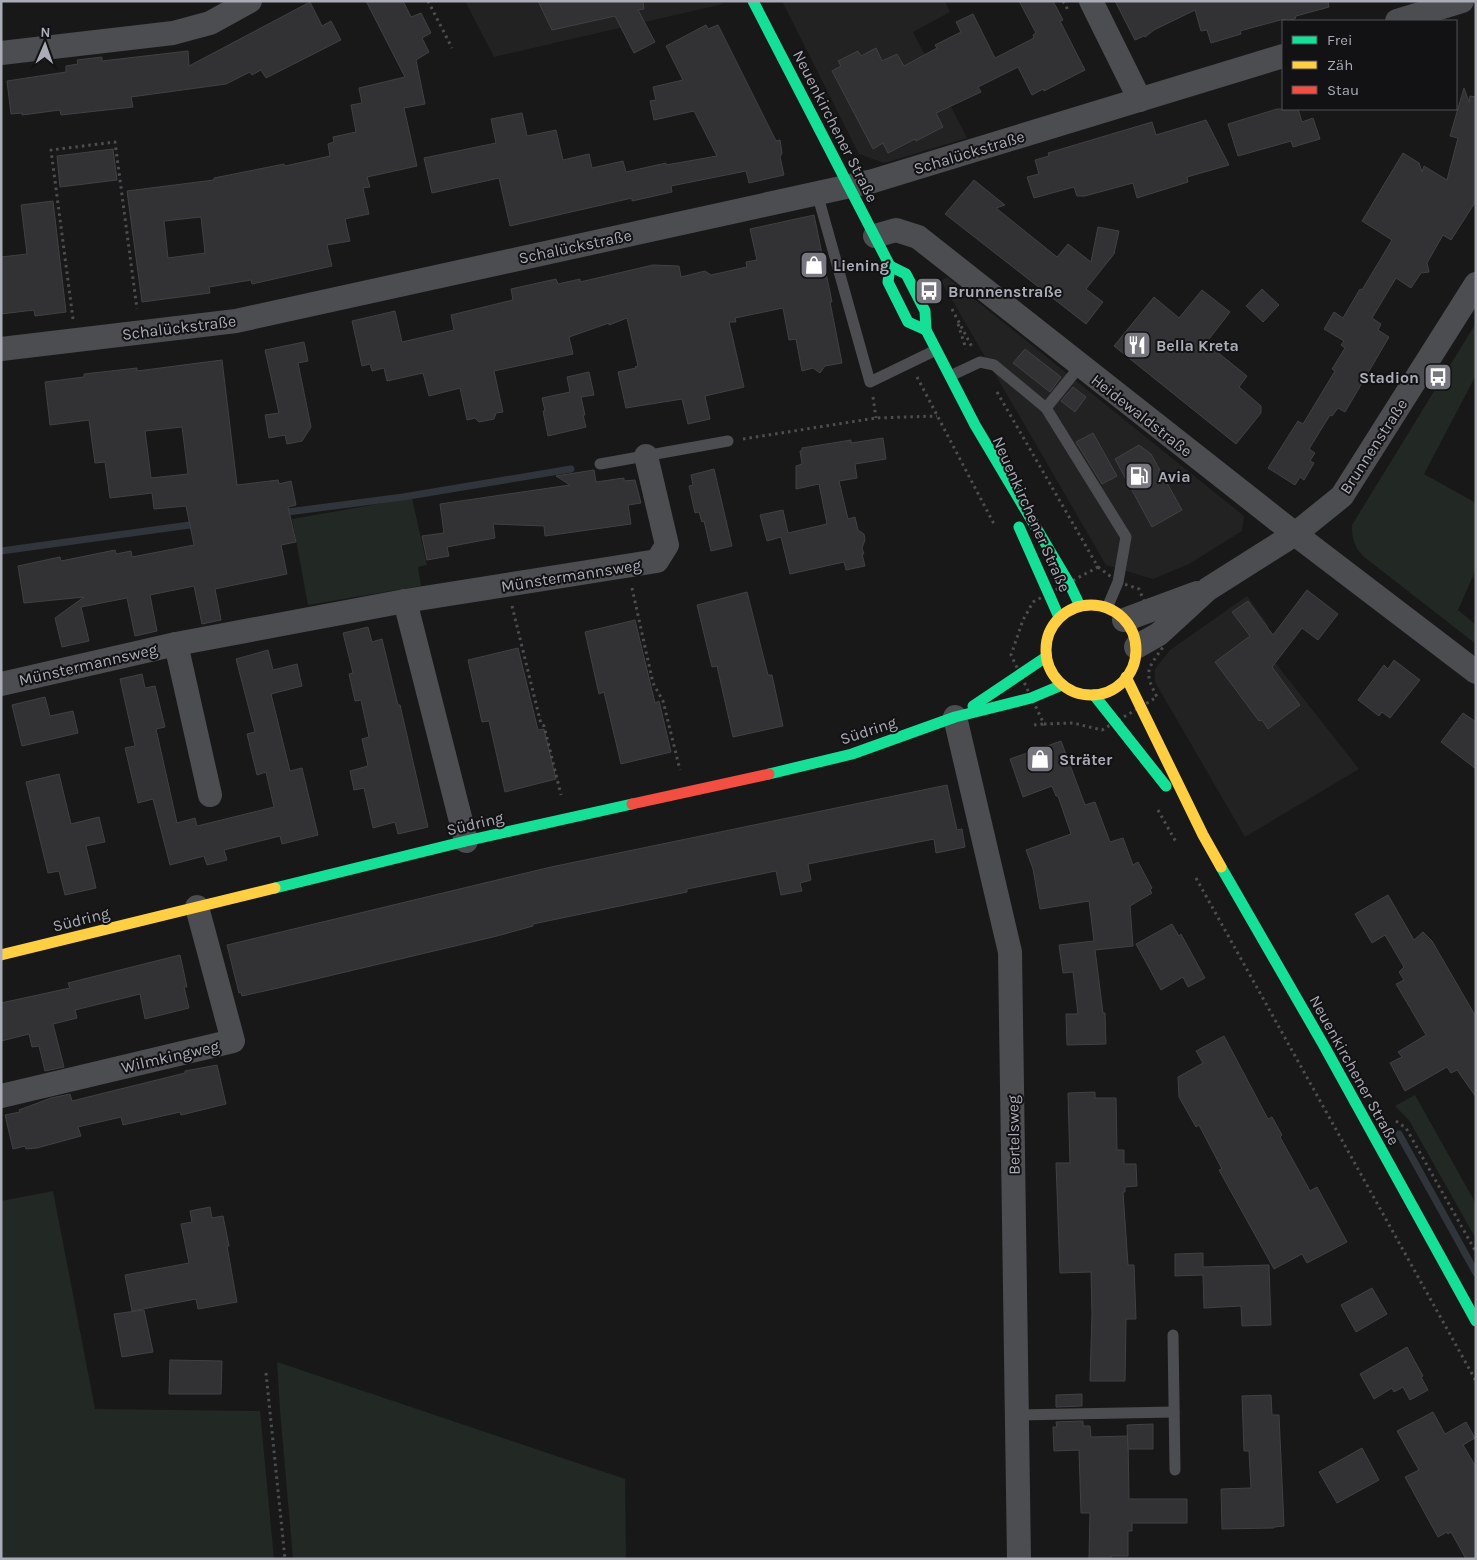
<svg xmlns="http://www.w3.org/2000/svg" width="1477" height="1560" font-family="Karla,sans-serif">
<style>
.built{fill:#222223}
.green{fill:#222823}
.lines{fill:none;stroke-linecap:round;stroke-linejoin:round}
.stream{stroke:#30343b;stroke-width:7}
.building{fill:#323234;stroke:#404144;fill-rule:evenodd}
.path{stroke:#4e4e51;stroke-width:3;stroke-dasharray:2.5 4;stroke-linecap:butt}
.lane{stroke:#4c4d50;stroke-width:11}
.street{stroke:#4c4d50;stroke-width:24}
.fast{stroke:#16e098;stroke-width:11}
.slow{stroke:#ffcf43;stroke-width:11}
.jam{stroke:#f24e42;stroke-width:11}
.labels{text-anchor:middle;stroke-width:4;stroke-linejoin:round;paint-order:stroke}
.street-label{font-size:16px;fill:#aaacb7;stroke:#121214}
.poi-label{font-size:16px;font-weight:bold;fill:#aaacb7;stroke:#121214;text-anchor:start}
</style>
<rect width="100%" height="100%" fill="#181818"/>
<g class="built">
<path d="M465 1H720L723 4 494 57Z"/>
<path d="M782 1H945L950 12 913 32 967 138 884 163 859 154Z"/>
<path d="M947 277 1244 516 1242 531 1189 564 1153 579 1106 565 941 281Z"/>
<path d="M1247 596 1269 626 1255 637 1359 769 1245 837 1155 682V669L1170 650Z"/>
</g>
<g class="green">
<path d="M1476 323V375L1424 474 1476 503V569L1458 610 1476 625V644L1363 556C1354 546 1352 539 1352 525Z"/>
<path d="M412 498 427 565 418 567 421 586 308 605 292 519Z"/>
<path d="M1415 1095 1476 1204V1239L1409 1120 1395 1106Z"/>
<path d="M53 1191 95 1409 260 1411 274 1559H1V1201Z"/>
<path d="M277 1362 625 1479 626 1559H293L280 1410Z"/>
</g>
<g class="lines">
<g class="stream">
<path d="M280 513 403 497 571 469"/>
<path d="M1 551 197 524"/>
<path d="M1399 1134 1476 1273"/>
</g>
</g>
<g class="building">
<path d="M366 1H403L411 17 421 13 431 33 422 38 429 52 416 60 425 104 404 108 417 166 367 177 370 187 363 188 369 214 345 219 350 241 327 245 332 266 252 284 251 280 209 287 210 293 142 302 127 191 214 180V178L284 164 285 166 330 156 328 144 334 142 333 137 356 132 351 105 362 103 359 88 405 77ZM201 217 205 253 168 258 164 221Z"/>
<path d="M538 1H643L644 9 638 10 655 42 634 53 615 16 552 30Z"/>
<path d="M1019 1H1053L1063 20 1060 21 1085 70 1044 91 1043 89 1032 95 1018 67 978 87 981 92 936 113 943 127 916 141 915 139 888 153 883 143 873 149 832 71 841 66 838 61 858 51 861 56 876 48 882 61 897 54 904 66 937 48 935 45 961 32 956 22 973 14 995 58 1034 38 1033 35 1036 33Z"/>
<path d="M1115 1H1328L1329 7 1296 16 1295 19 1287 21 1284 19 1240 31 1241 34 1211 43 1207 30 1201 31 1195 10 1154 30 1145 37 1144 36 1135 40Z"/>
<path d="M310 2 322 26 331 21 341 40 266 78 261 70 252 75 250 72 226 84 131 97 133 107 61 115 60 110 22 115V113L11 114 7 81 66 72V66L78 64 77 60 102 57V61L188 51 189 66Z"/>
<path d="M706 25 708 29 718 25 776 141 780 140 782 153 780 157 784 175 749 183 746 171 671 186 672 192 632 201V198L510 226 499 178 432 193 424 158 496 143 491 119 522 113 527 136 556 130 563 160 589 154 592 168 623 161 626 172 666 163V165L717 156 694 111 654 120 650 101 656 100 653 87 683 80 666 46Z"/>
<path d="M1464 88 1469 102 1470 96 1476 97V201L1451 240 1443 235 1427 263 1429 272 1421 273 1411 288 1396 278 1372 318 1381 324 1378 330 1389 337 1345 412 1338 408 1332 416 1330 415 1309 449 1315 453 1310 461 1314 463 1304 480 1300 477 1295 485 1268 468 1298 421 1303 424 1335 371 1332 369 1345 348 1341 345 1344 341 1324 329 1334 312 1343 318 1360 289 1362 290 1392 240 1362 221 1403 153 1419 163 1422 172 1424 166 1447 180 1458 138 1450 136Z"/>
<path d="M1277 109H1298L1302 122 1313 118 1320 139 1293 147 1291 141 1238 156 1228 124Z"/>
<path d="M1206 120 1229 165 1187 177 1188 182 1137 198 1133 183 1085 196H1077L1074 187 1034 198 1027 177 1039 174 1035 160 1049 156 1048 153 1152 122 1156 135Z"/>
<path d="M113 149 117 180 60 187 57 156Z"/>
<path d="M974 180 1005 205 996 208 1057 257 1068 244 1091 262 1098 227 1119 231 1114 254 1086 289 1103 302 1086 324 945 214Z"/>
<path d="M53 201 66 312 35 316 34 310 1 314V257L27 254 21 205Z"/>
<path d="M814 215 832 302H830L842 363 825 366 820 373 813 368 802 371 796 339 789 340 783 308 735 318 736 322H729L744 387 705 396 710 419 688 424 682 399 626 408 618 372 636 368 635 367 638 366 627 318 609 325V323L569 337 573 354 494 371 503 412 496 413 494 419 479 422 475 418 467 420 460 388 429 396 423 373 387 381 384 368 372 371 370 364 362 366 352 321 395 311 402 342 454 330 451 315 513 300 511 289 556 279 558 284 580 279V282L653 265 679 266 681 277 705 271 711 275 747 267 746 262 757 260 750 229Z"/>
<path d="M1262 289 1279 305 1263 322 1246 306Z"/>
<path d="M1202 290 1230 312 1206 343 1247 376 1239 387 1261 406V413L1236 444 1114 346 1154 297 1179 318Z"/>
<path d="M304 342 308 361 298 363 311 427 302 441 287 444 285 435 269 438 265 415 279 413 265 350Z"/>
<path d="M1025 349 1061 377 1050 392 1013 363Z"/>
<path d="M222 360 237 485 278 480 279 484 291 481 296 505 288 507 296 542 281 545 287 574 215 589 221 620 202 624 194 586 150 595 157 631 135 636 127 598 81 607 89 641 62 647 55 618 84 597 24 603 18 566 60 557 61 561 115 550 116 554 131 551 132 557 194 545 186 506 154 509 152 493 110 498 105 462 95 463 89 420 50 425 45 382 84 377V374L137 368V371ZM182 427 188 474 151 478 145 431Z"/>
<path d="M589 372 594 395 581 397 585 415H583L586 427 548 436 543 411H545L542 398 570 392 567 377Z"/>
<path d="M1073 387 1086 397 1075 412 1061 401Z"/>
<path d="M1093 433 1117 476 1102 484 1076 442Z"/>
<path d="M883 438 886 459 855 464 857 478 839 481 848 519 855 517 858 530 864 534 865 540 862 548 864 554H862L865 566 846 570 844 562 790 574 781 537 767 541 760 515 783 510 788 533 827 524 819 484 796 489V466L802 464 800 451H802V448L851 440V443Z"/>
<path d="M1139 445 1151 454 1182 510 1152 527 1115 459Z"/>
<path d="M714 469 732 546 711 551 704 521 702 522 699 512 695 513 689 486 693 485 691 475Z"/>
<path d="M594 470 596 482 624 478V481L635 480 641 503 628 505 631 524 545 536 544 526 493 524 495 538 447 547 449 556 427 560 422 536 444 533 440 504 570 485 556 476Z"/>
<path d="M1307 590 1338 614 1318 640 1302 628 1272 667 1300 705 1268 729 1262 720 1259 721 1215 662 1250 636 1232 612 1248 601 1273 635Z"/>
<path d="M747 592 768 675H772L783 726 733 737 717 666 712 667 697 605Z"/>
<path d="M635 620 655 703 659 701 671 752 621 764 604 692 599 694 585 632Z"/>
<path d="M368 627 372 642 382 639 398 705H400L428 827 398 834 395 822 373 828 364 788 354 790 350 771 368 766 362 739 369 737 361 700 355 701 349 674 353 673 343 633Z"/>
<path d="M518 648 538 730 544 729 556 779 505 792 489 721 482 722 468 660Z"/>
<path d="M268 650 273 670 297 664 302 686 271 694 290 771 302 768 318 835 282 844 280 836 224 850 227 860 207 865 204 856 170 865 153 799 138 803 125 748 135 746 120 679 142 674 145 688 155 686 165 727 156 729 177 823 195 818 197 826 274 807 266 772 257 775 247 734 255 732 236 659Z"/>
<path d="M1394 660 1420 680 1390 718 1382 712 1379 716 1358 700 1384 665 1388 669Z"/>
<path d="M45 697 50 716 73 711 78 733 22 746 12 705Z"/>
<path d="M1463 713 1476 722V769L1441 742Z"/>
<path d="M1061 741 1085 805 1095 802 1110 842 1123 838 1133 865 1138 862 1152 888 1150 890 1152 893 1130 906 1133 946 1095 950 1103 1013H1105L1106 1044 1067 1045 1066 1014H1078L1073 972 1063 973 1059 945 1094 941 1089 901 1040 909 1033 869 1026 850 1071 834 1058 796H1056L1052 786 1023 797 1010 759Z"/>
<path d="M59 774 71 824 99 817 105 842 86 846 96 888 65 895 59 871 48 873 26 782Z"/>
<path d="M947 785 957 830 962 829 965 847 936 853 934 839 808 864 811 880 800 883 802 891 781 895 776 871 687 889V892L533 924V926L497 936 278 988 242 996 241 992 239 993 227 945 551 867Z"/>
<path d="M1388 895 1414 940 1423 932 1432 941 1476 1017V1097L1457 1070 1451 1073 1447 1067 1405 1091 1390 1063 1402 1057 1398 1052 1426 1035 1396 984 1404 980 1399 972 1404 967 1385 935 1372 943 1355 914Z"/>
<path d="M1172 924 1179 936 1181 934 1205 978 1188 987 1183 977 1161 990 1136 944Z"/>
<path d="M180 955 187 987H184L189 1008 145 1019 140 994 75 1010 77 1018 53 1024 64 1067 45 1071 39 1046 32 1047 29 1034 1 1041V1003L70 988 68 983Z"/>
<path d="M1224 1036 1268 1119 1272 1117 1282 1135 1280 1137 1310 1191 1317 1187 1347 1242 1307 1263 1302 1254 1274 1269 1219 1170 1222 1169 1199 1125 1196 1127 1179 1097 1178 1077 1203 1063 1196 1051Z"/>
<path d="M217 1065 226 1104 181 1115 180 1112 123 1125 121 1117 78 1127 81 1136 37 1148 26 1149 25 1146 13 1149 5 1115 20 1112 19 1110 51 1098 70 1094 72 1101 185 1073V1071Z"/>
<path d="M1095 1092V1098H1116L1117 1150H1124V1164H1136L1137 1186 1125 1187V1192H1123L1128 1265H1134L1136 1319H1126L1125 1381H1090L1092 1314 1091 1272 1060 1273 1056 1163H1070L1068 1093Z"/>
<path d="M210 1207 212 1218 223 1216 229 1246H227L237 1302 198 1309 196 1299 132 1311 125 1275 189 1263 181 1224 192 1222 190 1211Z"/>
<path d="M1203 1253V1267L1269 1265 1271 1325 1242 1326 1241 1306 1204 1308 1203 1275 1175 1276V1254Z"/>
<path d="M1372 1288 1387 1314 1356 1332 1341 1305Z"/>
<path d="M144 1310 153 1352 122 1357 114 1314Z"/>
<path d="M1407 1347 1423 1376 1421 1377 1428 1390 1410 1400 1403 1387 1394 1392 1392 1388 1374 1399 1360 1374Z"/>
<path d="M170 1360 222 1361 221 1394H169Z"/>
<path d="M1082 1394V1406L1056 1407V1395Z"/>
<path d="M1271 1395 1272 1415H1279L1284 1526 1274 1527V1528L1222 1529 1221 1489 1251 1488 1249 1451H1244L1242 1396Z"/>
<path d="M1433 1412 1445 1434 1466 1422 1475 1438 1463 1445 1476 1467V1559H1466L1451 1532 1448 1534 1447 1532 1438 1537 1405 1477 1419 1470 1397 1431Z"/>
<path d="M1083 1421V1426H1090L1091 1437 1128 1436 1129 1499H1187V1523H1132V1531H1128V1556H1111V1559H1089L1090 1513H1081L1079 1450 1054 1451 1053 1427H1057L1056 1422Z"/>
<path d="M1153 1424V1449H1128L1127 1425Z"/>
<path d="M1362 1448 1379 1480 1337 1503 1319 1472Z"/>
</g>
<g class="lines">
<g class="path">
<path d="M428 1 452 48"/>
<path d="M1063 1 1068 10"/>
<path d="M952 309 972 347"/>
<path d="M73 319 51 150 115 142 137 309"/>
<path d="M958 324 966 349"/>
<path d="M917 377 994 524"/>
<path d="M997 392 1098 567"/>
<path d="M873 397 876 418"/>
<path d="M743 439 876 418 937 416"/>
<path d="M1098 567 1118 582 1139 589 1163 647C1148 669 1143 671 1157 697L1102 730 1073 723 1044 724 1011 655 1023 620 1033 602Z"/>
<path d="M632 588 653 683 663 701 680 770"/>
<path d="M512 606 541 724 544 726 561 795"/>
<path d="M1034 725 1044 724"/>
<path d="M1158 810 1176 842"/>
<path d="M1196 878 1476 1381"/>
<path d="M1396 1121 1406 1128 1476 1252"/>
<path d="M266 1373 285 1559"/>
</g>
<g class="lane">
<path d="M817 193 870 382 936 350"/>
<path d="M950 376 980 362 994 365 1046 408 1126 537 1118 582 1107 608"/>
<path d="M1046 408 1080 366"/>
<path d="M600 464 728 441"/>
<path d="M1173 1335 1175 1470"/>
<path d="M1017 1415 1174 1412"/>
</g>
<g class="street">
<path d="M1091 1 1140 100"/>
<path d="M1397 21 1462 1"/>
<path d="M1 53 173 33 210 23 250 1"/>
<path d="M875 236 896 230 918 237 1295 534 1476 672"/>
<path d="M1 349 236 321 873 181 1283 56"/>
<path d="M405 601 466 841"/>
<path d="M1124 620 1197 593"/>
<path d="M176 644 210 795"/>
<path d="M1136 647 1159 634 1208 589 1295 534 1342 496 1476 284"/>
<path d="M1 684 176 644 405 601 657 561 667 545 646 456"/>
<path d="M955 717 1010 952 1019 1559"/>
<path d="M1 1096 233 1041 197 907"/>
</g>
<g class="fast">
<path d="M753 1 890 266 888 282 908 322 926 330"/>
<path d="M890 266 906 274 925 311 926 330 975 425 1069 583 1080 606"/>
<path d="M1019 527 1059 617"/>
<path d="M1094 695 1166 786"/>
<path d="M973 706 1046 657"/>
<path d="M769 774 852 754 955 717 1031 698 1062 685"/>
<path d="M1221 867 1323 1044 1476 1321"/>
<path d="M275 888 466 841 632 804"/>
</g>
<g class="slow">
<circle cx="1091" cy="650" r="45"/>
<path d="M1126 677 1203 835 1221 867"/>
<path d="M1 955 275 888"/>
</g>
<path class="jam" d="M632 804 769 774"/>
</g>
<defs>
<symbol id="shop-square" viewBox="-11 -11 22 22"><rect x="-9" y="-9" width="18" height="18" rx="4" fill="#77787f" stroke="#121214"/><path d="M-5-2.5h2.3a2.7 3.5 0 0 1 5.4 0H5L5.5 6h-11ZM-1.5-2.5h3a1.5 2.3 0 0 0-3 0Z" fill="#fff"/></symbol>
<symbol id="bus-square" viewBox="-11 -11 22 22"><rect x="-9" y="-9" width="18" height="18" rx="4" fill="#77787f" stroke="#121214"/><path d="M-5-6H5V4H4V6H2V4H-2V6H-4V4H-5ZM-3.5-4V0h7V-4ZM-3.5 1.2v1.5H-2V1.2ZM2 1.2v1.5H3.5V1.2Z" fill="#fff"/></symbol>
<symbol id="restaurant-square" viewBox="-11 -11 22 22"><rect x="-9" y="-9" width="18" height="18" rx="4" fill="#77787f" stroke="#121214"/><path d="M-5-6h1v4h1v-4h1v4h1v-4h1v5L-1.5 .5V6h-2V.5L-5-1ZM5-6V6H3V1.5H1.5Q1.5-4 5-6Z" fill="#fff"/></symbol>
<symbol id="fuel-square" viewBox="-11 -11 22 22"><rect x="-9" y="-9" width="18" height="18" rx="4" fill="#77787f" stroke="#121214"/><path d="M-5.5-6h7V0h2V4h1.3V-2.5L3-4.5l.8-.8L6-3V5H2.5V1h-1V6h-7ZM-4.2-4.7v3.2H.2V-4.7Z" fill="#fff"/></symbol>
</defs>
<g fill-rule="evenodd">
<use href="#shop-square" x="798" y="249" width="32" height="32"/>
<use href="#bus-square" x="913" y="275" width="32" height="32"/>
<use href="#restaurant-square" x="1121" y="329" width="32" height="32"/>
<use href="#bus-square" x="1422" y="361" width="32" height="32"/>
<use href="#fuel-square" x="1123" y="460" width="32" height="32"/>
<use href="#shop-square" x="1024" y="743" width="32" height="32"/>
</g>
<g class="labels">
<g class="street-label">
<text transform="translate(836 126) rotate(63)" y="6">Neuenkirchener Straße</text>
<text transform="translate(969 152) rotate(-17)" y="6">Schalückstraße</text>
<text transform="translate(575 246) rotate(-12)" y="6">Schalückstraße</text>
<text transform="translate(179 327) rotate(-7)" y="6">Schalückstraße</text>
<text transform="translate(1142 415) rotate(38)" y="6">Heidewaldstraße</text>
<text transform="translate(1373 446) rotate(-57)" y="6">Brunnenstraße</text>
<text transform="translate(1032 514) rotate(66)" y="6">Neuenkirchener Straße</text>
<text transform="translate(571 575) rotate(-9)" y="6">Münstermannsweg</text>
<text transform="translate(88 664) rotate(-13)" y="6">Münstermannsweg</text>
<text transform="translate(868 730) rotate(-18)" y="6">Südring</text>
<text transform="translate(475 823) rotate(-13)" y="6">Südring</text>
<text transform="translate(81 919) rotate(-14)" y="6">Südring</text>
<text transform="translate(170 1056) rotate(-13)" y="6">Wilmkingweg</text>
<text transform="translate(1355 1070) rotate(61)" y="6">Neuenkirchener Straße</text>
<text transform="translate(1013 1135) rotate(-91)" y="6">Bertelsweg</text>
</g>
<g class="poi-label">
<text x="833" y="271">Liening</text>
<text x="948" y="297">Brunnenstraße</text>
<text x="1156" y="351">Bella Kreta</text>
<text x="1419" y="383" text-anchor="end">Stadion</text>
<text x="1158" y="482">Avia</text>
<text x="1059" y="765">Sträter</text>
</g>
</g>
<rect width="1477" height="1560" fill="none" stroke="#aaacb7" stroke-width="5"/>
<rect x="1282" y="20" width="175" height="90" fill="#121214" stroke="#4f5055"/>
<rect x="1292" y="36" width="25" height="8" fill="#16e098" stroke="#4f5055"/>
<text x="1327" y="45" font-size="15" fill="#aaacb7">Frei</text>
<rect x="1292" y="61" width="25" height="8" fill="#ffcf43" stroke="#4f5055"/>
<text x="1327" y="70" font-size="15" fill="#aaacb7">Zäh</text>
<rect x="1292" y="86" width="25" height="8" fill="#f24e42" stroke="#4f5055"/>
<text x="1327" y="95" font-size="15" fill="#aaacb7">Stau</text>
<g transform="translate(45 45) rotate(2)" stroke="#121214" stroke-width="4" paint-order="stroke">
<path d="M0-4L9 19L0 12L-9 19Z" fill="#aaacb7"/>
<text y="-8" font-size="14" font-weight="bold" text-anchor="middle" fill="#aaacb7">N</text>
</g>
</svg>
